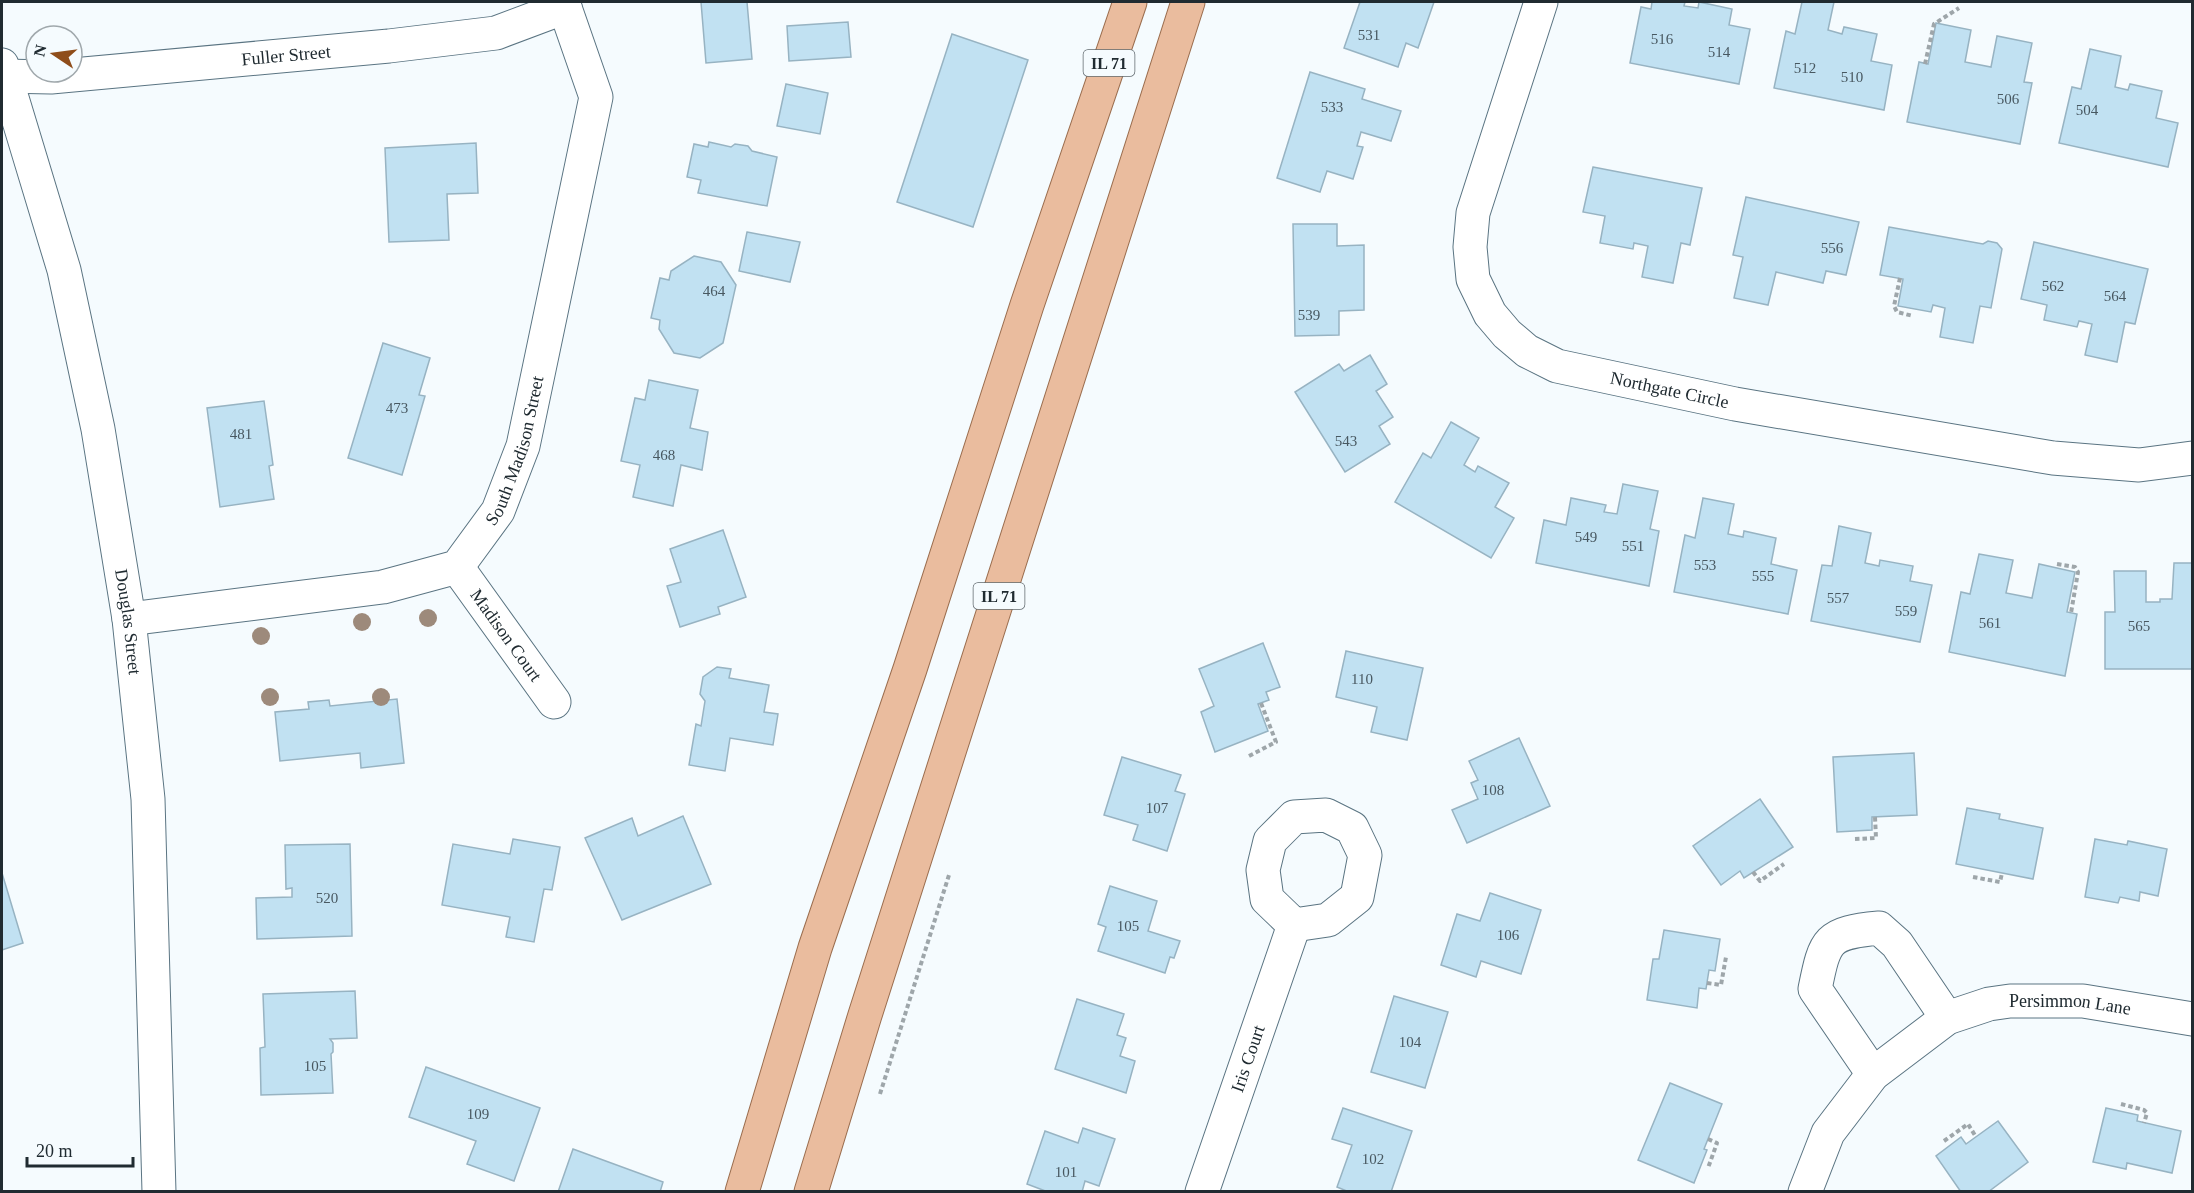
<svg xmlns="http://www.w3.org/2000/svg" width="2194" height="1193" font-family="'Times New Roman',serif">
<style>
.building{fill:#c1e1f2;stroke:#97b3c2;stroke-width:1.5}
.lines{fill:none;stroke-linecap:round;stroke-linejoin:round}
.minor-casing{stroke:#5a7482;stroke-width:35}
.tertiary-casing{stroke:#5a7482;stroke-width:35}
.primary-casing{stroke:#9a6d4e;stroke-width:35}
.path{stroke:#9ea6aa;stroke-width:4;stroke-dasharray:4.5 3;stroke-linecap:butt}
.minor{stroke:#fff;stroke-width:33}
.tertiary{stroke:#fff;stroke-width:33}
.primary{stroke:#eabc9e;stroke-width:33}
.tree{fill:#9d8a7b}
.labels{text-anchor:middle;stroke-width:6;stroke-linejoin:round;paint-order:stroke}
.number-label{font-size:15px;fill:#485861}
.shield{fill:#f5fbfe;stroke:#60696e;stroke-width:1.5}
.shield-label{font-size:16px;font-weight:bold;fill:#202b31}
.street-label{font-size:18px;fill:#202b31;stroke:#f5fbfe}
</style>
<rect width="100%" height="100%" fill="#f5fbfe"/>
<g class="building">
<path d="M701 2H747L752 59 706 63Z"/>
<path d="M1360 2H1434L1418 48 1406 43 1398 67 1344 48Z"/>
<path d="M1652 2H1685L1684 6 1698 8 1699 2 1732 9 1729 25 1750 29 1739 84 1630 63 1641 7 1651 9Z"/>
<path d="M1802 2H1834L1828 30 1842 34 1844 27 1877 34 1871 61 1892 65 1884 110 1774 88 1786 31 1795 34Z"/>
<path d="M848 22 851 57 789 61 787 26Z"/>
<path d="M1936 23 1971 30 1965 62 1991 67 1997 36 2032 43 2024 82 2032 83 2020 144 1907 122 1919 62 1928 64Z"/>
<path d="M952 34 1028 60 973 227 897 202Z"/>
<path d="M2090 49 2121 56 2115 87 2128 90 2130 84 2162 91 2156 118 2178 123 2168 167 2059 143 2072 87 2081 89Z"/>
<path d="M1310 72 1365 89 1362 99 1401 111 1391 141 1361 132 1357 146 1363 147 1353 179 1327 171 1320 192 1277 178Z"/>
<path d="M786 84 828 93 820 134 777 126Z"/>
<path d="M709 142 731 147 735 144 748 146 752 151 777 157 767 206 698 193 701 180 687 177 694 144 708 147Z"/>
<path d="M476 143 478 193 447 194 449 240 389 242 385 148Z"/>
<path d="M1593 167 1702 188 1690 245 1681 243 1673 283 1642 277 1648 246 1634 243 1633 249 1600 243 1605 216 1583 212Z"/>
<path d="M1746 197 1859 222 1846 275 1826 271 1823 283 1776 272 1768 305 1734 298 1743 257 1733 255Z"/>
<path d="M1293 224H1337V246L1364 245V310L1339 311V335L1295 336Z"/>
<path d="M1889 227 1983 244 1988 241 1997 243 2002 249 1991 308 1980 306 1973 343 1940 337 1945 308 1933 305 1931 312 1898 306 1903 279 1880 275Z"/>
<path d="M747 232 800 242 790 282 739 271Z"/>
<path d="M2034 242 2148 269 2135 324 2125 322 2117 362 2085 355 2092 324 2079 321 2077 327 2044 320 2047 305 2021 299Z"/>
<path d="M694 256 721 262 736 285 723 343 700 358 674 353 659 329 660 320 651 318 660 278 669 280 671 271Z"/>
<path d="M383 343 430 358 419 395 425 396 402 475 348 458Z"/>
<path d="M1370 355 1387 384 1376 391 1393 417 1379 426 1390 444 1345 472 1295 392 1339 364 1344 371Z"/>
<path d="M649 380 698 390 690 428 708 432 702 470 681 465 673 506 633 497 640 465 621 461 635 398 645 400Z"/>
<path d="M264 401 273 465 269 466 274 499 220 507 207 408Z"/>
<path d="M1451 422 1479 438 1464 465 1475 472 1478 466 1509 483 1495 507 1514 518 1491 558 1395 502 1423 453 1431 458Z"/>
<path d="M1623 484 1658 491 1650 529 1659 531 1649 586 1536 563 1544 520 1566 525 1571 498 1606 505 1604 512 1617 514Z"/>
<path d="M1703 498 1734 504 1728 534 1743 537 1744 531 1776 538 1771 564 1797 570 1788 614 1674 592 1685 535 1695 538Z"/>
<path d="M1839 526 1871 533 1865 563 1879 566 1880 560 1913 566 1910 581 1932 585 1920 642 1811 621 1822 565 1832 566Z"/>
<path d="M723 530 746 597 718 607 720 614 680 627 667 586 681 582 670 549Z"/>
<path d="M1979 554 2013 560 2006 593 2032 598 2039 564 2075 572 2067 612 2077 614 2065 676 1949 652 1961 592 1970 594Z"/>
<path d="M2174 563H2192V669H2105V612H2115L2114 571H2146V602H2160V599H2172Z"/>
<path d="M1263 643 1280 687 1266 692 1269 700 1258 704 1268 731 1215 752 1201 712 1214 706 1199 669Z"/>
<path d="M1346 651 1423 668 1407 740 1371 732 1377 707 1336 697Z"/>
<path d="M717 667 731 669 729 678 769 685 764 712 778 714 773 745 730 738 725 771 689 765 696 724 701 726 705 701 700 694 703 677Z"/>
<path d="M397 699 404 763 361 768 360 753 280 761 275 712 309 709 308 702 329 700 330 706Z"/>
<path d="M1519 738 1550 806 1467 843 1452 810 1478 799 1471 783 1478 780 1469 761Z"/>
<path d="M1914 753 1917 815 1872 817V830L1837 832 1833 757Z"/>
<path d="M1122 757 1181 775 1175 791 1185 794 1167 851 1133 840 1138 825 1104 815Z"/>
<path d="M1760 799 1793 847 1744 878 1740 871 1721 885 1693 846Z"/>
<path d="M1967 808 2000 814 1999 819 2043 828 2033 879 1956 864Z"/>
<path d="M683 816 711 884 622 920 585 838 632 818 638 836Z"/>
<path d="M513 839 560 847 552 890 544 889 534 942 506 937 510 917 442 905 453 844 510 854Z"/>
<path d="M2095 839 2127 845 2128 841 2167 849 2158 896 2140 892 2139 901 2120 897 2118 903 2085 897Z"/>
<path d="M350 844 352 936 257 939 256 898 292 897V888L286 889 285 845Z"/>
<path d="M2 873 23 943 2 950Z"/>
<path d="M1110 886 1157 901 1148 931 1180 941 1174 958 1170 957 1165 973 1098 951 1106 927 1098 924Z"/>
<path d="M1490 893 1541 910 1521 974 1481 961 1476 977 1441 965 1457 914 1480 921Z"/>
<path d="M1664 930 1720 939 1715 971 1709 970 1706 989 1699 988 1697 1008 1647 1000 1653 959H1659Z"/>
<path d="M355 991 357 1038 330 1039 333 1043V1052L331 1054 333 1093 261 1095 260 1048 265 1047 263 994Z"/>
<path d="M1394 996 1448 1012 1425 1088 1371 1072Z"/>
<path d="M1077 999 1124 1014 1117 1035 1126 1038 1120 1056 1135 1061 1126 1093 1055 1069Z"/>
<path d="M426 1067 540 1108 514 1181 467 1164 476 1141 409 1117Z"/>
<path d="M1670 1083 1722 1104 1704 1149 1707 1150 1694 1183 1638 1160Z"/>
<path d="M1343 1108 1412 1131 1391 1192H1349L1337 1187 1352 1145 1332 1139Z"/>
<path d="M2106 1108 2138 1115 2137 1121 2181 1131 2172 1173 2127 1163 2126 1169 2093 1162Z"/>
<path d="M1998 1121 2028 1162 1988 1192H1961L1936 1156 1961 1137 1966 1144Z"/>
<path d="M1083 1128 1115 1139 1099 1186 1085 1181 1082 1192H1048L1027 1184 1045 1131 1078 1143Z"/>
<path d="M573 1149 663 1182 660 1192H558Z"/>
</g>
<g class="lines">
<defs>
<g id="minor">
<path id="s1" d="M1541 2 1473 213 1470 247 1473 279 1490 314 1507 334 1527 351 1557 366 1735 404 2053 458 2139 465 2192 458"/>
<path id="s2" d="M2 76 51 77 389 46 496 33 565 7"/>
<path id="s3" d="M457 567 554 702"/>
<path id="s4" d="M129 619 383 587 457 567 498 511 523 446 596 97 563 2"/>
<path d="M1326 815 1352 828 1365 855 1357 897 1328 920 1294 925 1267 899 1263 870 1270 841 1294 817Z"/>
<path d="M1873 1074 1815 989C1825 939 1827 933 1879 928L1897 944 1947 1018"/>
<path id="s5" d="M1202 1192 1294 925"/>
<path id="s6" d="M1805 1192 1828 1133 1873 1074 1947 1018 1989 1004 2010 1001H2083L2192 1019"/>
</g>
<g id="tertiary">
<path id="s7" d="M2 65 64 270 98 429 129 619 148 799 159 1192"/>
</g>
<g id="primary">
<path d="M742 1192 815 948 910 669 1027 305 1130 2"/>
<path d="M811 1192 865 1015 1188 2"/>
</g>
</defs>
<use href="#minor" class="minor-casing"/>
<use href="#tertiary" class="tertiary-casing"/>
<use href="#primary" class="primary-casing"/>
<g class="path">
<path d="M1925 64 1934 24 1959 8"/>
<path d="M1900 278 1894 306 1897 312 1913 316"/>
<path d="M2057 564 2075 567 2078 572 2071 613"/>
<path d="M1249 756 1276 742 1261 703"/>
<path d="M1855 839 1876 838 1875 817"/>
<path d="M1753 872 1760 881 1784 864"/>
<path d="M1973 877 2000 882 2002 873"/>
<path d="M1707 983 1721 985 1726 957"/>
<path d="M880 1094 949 875"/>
<path d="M2121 1104 2144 1110 2147 1113 2144 1123"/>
<path d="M1708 1139 1717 1143 1708 1168"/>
<path d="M1944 1141 1968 1124 1976 1137"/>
</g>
<use href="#minor" class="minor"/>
<use href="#tertiary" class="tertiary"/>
<use href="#primary" class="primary"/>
</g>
<g class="tree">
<circle cx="428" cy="618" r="9"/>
<circle cx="362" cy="622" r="9"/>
<circle cx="261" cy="636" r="9"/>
<circle cx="270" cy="697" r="9"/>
<circle cx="381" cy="697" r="9"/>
</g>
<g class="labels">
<g class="number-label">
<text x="1369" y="40">531</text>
<text x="1662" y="44">516</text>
<text x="1719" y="57">514</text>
<text x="1805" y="73">512</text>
<text x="1852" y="82">510</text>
<text x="2008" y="104">506</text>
<text x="1332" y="112">533</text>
<text x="2087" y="115">504</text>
<text x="1832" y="253">556</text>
<text x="2053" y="291">562</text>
<text x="714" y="296">464</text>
<text x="2115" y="301">564</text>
<text x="1309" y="320">539</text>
<text x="397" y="413">473</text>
<text x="241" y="439">481</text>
<text x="1346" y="446">543</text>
<text x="664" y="460">468</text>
<text x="1586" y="542">549</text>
<text x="1633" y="551">551</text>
<text x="1705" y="570">553</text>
<text x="1763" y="581">555</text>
<text x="1838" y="603">557</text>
<text x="1906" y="616">559</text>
<text x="1990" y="628">561</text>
<text x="2139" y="631">565</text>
<text x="1362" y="684">110</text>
<text x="1493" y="795">108</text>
<text x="1157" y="813">107</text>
<text x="327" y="903">520</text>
<text x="1128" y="931">105</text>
<text x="1508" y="940">106</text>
<text x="1410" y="1047">104</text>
<text x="315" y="1071">105</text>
<text x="478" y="1119">109</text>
<text x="1373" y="1164">102</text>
<text x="1066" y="1177">101</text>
</g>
<g class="shield">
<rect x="1083.5" y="50" width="51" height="26" rx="4.5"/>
<rect x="973.5" y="583" width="51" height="26" rx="4.5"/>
</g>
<g class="shield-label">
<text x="1109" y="69">IL 71</text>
<text x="999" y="602">IL 71</text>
</g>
<g class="street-label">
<text dy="6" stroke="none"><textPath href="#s2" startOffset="285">Fuller Street</textPath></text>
<text dy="6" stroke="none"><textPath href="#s1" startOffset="528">Northgate Circle</textPath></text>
<text dy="6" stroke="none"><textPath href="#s4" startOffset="465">South Madison Street</textPath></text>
<text dy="6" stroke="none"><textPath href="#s7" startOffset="572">Douglas Street</textPath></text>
<text dy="6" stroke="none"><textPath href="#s3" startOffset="84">Madison Court</textPath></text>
<text dy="6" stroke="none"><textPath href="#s6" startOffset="356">Persimmon Lane</textPath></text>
<text dy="6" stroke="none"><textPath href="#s5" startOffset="141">Iris Court</textPath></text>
</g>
</g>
<rect width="2194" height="1193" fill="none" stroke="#202b31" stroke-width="6"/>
<g transform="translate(54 54) rotate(283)"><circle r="28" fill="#f5fbfe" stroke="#a0a8ac" stroke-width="1.5"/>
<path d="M0-4.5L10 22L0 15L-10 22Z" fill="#8f4d1a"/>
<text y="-9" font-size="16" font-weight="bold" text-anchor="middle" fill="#202b31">N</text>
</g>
<path d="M27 1157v9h106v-9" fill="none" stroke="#202b31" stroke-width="3"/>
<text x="36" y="1157" font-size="18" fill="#202b31" stroke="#f5fbfe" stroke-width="4.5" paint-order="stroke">20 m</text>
</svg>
